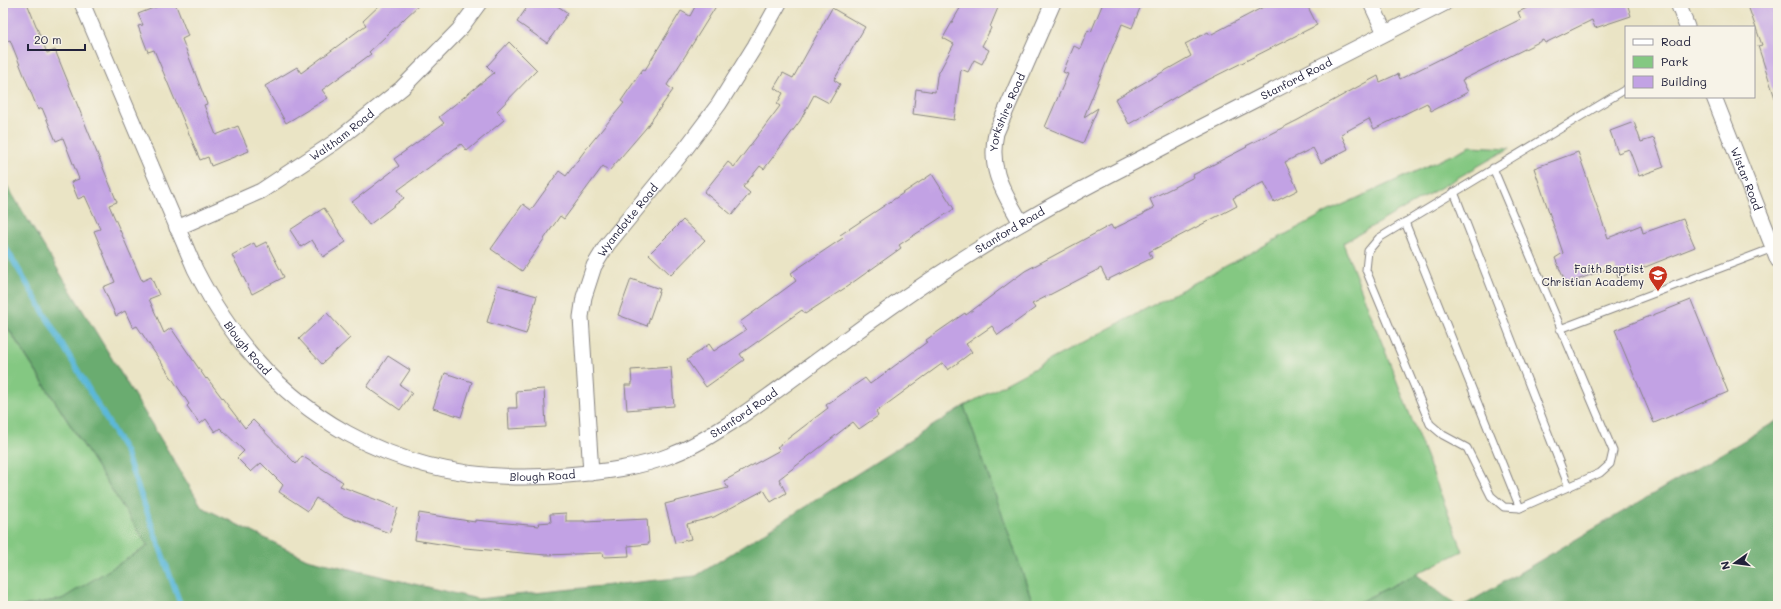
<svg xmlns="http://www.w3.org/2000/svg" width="1781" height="609" font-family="Mali,sans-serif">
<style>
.green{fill:#84c882;stroke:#53755e}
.forest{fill:#6bac70;stroke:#466756}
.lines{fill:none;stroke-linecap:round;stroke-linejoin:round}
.stream{stroke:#5bb8d9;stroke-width:5.5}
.building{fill:#c2a2e4}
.lane-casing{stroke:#868380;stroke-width:9}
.street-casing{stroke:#868380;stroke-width:17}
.lane{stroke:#fff;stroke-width:7}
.street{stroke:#fff;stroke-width:15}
.labels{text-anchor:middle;stroke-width:3;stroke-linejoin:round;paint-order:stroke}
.street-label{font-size:11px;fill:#22223b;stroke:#f7f3e8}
.poi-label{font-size:11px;fill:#22223b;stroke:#f7f3e8;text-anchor:end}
</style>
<rect width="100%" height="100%" fill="#f7f3e8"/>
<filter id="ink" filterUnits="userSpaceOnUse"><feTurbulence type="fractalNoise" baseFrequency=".025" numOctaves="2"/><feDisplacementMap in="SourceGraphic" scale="8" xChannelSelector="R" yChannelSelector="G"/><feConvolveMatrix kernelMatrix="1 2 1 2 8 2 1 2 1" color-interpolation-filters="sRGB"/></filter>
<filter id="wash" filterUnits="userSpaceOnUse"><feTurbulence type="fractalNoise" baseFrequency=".012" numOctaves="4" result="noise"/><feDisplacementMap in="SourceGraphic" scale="16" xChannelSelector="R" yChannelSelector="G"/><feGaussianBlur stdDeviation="0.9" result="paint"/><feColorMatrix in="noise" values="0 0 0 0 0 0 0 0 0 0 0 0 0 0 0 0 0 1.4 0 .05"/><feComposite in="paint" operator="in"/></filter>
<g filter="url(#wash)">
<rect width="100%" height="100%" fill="#eae4c5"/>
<g class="green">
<path d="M1471 146 1510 148 1343 243 1463 551 1351 606H1034L964 406 1329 211Z"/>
<path d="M3 321 148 546 62 599 22 606H3Z"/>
</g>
<g class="forest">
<path d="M3 179 202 507 307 559 478 599 696 576 964 406 1034 606H22L62 599 148 546 3 320Z"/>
<path d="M1778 421V606H1463L1775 422Z"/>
<path d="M1416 574 1457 606H1351Z"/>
</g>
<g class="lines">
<path class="stream" d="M3 243 125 451 181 606"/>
</g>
<g id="blocks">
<g class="building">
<path d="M3 3H27L47 53 55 50 117 202 109 205 142 281 151 277 159 295 149 299 164 333 171 328 206 379 207 378 245 428 253 420 296 464 302 456 343 482 340 486 398 508 389 533 342 515 316 498 308 511 279 492 283 485 261 463 251 472 237 458 244 451 220 428 215 432 206 419 200 424 187 406 189 404 137 326 133 328 125 311 116 316 103 287 115 282 94 231 100 229 85 196 78 199 71 182 79 179 63 138 56 141 42 108 38 110 10 40 3 43Z"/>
<path d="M166 3H175L188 36 182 39 207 104 204 105 216 135 238 126 249 151 211 166 208 157 200 160 154 50 148 52 138 26 143 25 138 14Z"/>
<path d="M382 3H421L369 52 371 54 322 90 328 98 286 123 265 86 297 67 301 73 366 25 363 21Z"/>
<path d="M530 3H553L568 13 547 43 517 22Z"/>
<path d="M697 3H718L667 85 673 90 646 128 609 171 603 166 564 219 560 216 522 271 491 249 523 204 531 210 559 171 566 176 586 149 624 103 621 101 643 69 645 70 681 11 690 16Z"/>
<path d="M963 3H1000L990 27 991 28 982 46 989 50 982 64 974 60 968 72 961 69 954 120 913 114 916 89 935 92 937 76 954 44 943 38Z"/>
<path d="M1103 3H1142L1132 28 1122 24 1084 117 1098 108 1083 143 1045 127 1068 74 1063 72 1074 46 1080 49 1088 30 1091 32Z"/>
<path d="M1271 3H1306L1317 25 1186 91 1129 124 1115 99 1191 56 1185 44 1208 32 1210 35Z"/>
<path d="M1524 3H1627L1631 16 1595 28 1592 20 1545 43 1543 40 1462 80 1468 92 1431 111 1427 103 1374 129 1369 119 1341 134 1348 149 1321 163 1313 148 1285 162 1298 190 1274 202 1264 182 1233 198 1237 206 1149 252 1152 258 1107 280 1101 268 1032 304 1035 308 998 335 992 326 966 344 972 352 948 370 943 363 876 412 878 416 859 429 853 422 779 479 786 493 771 502 764 490 714 517 687 524 691 539 675 543 665 504 728 488 724 481 780 450 777 447 828 408 826 405 865 378 870 384 927 342 926 340 965 313 966 315 1025 271 1111 225 1113 229 1144 214V213L1154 208 1150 199 1194 177 1193 175 1247 147 1246 146 1298 120 1363 84 1378 76 1380 82 1398 74 1400 79 1521 19 1518 12 1527 8Z"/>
<path d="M1747 3H1778V98H1775L1758 46 1762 45Z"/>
<path d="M832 8 865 27 834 80 840 84 829 103 814 95 800 121 764 169 760 166 743 187 750 193 732 215 704 192 728 162 734 167 780 106 777 104 783 93 774 88 783 73 793 78Z"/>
<path d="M509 42 537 70 497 111 504 120 467 151 461 144 398 190 404 198 369 225 352 202 399 166 394 159 444 123 439 117 494 73 487 66Z"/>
<path d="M1634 122 1641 142 1654 138 1664 167 1639 176 1629 149 1618 153 1610 131Z"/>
<path d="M1578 152 1608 238 1641 225 1643 233 1683 219 1695 247 1618 278 1615 266 1566 284 1555 258 1563 253 1534 168Z"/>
<path d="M932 174 954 209 899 245 901 248 845 288 805 314 802 310 740 354 744 360 706 387 687 360 709 344 714 351 746 330 740 322 796 281 791 273 843 238 840 235Z"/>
<path d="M324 208 346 242 323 257 312 240 301 247 290 230Z"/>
<path d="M683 220 705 240 671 275 649 254Z"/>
<path d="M266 242 284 277 252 294 232 255 254 243 256 247Z"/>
<path d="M631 279 660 289 647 326 618 315Z"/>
<path d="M498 285 537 296 526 334 487 322Z"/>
<path d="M1691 300 1728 392 1654 423 1615 330Z"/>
<path d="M327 313 350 338 322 364 299 339Z"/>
<path d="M388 356 410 370 400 385 412 393 400 410 367 387Z"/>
<path d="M671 367 674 406 627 410 625 385H632L631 370Z"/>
<path d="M445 373 472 382 461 417 433 408Z"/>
<path d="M544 389 546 427 509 429 508 408H517L516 391Z"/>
<path d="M419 513 475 522V520L539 526 538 523 551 522 550 514 566 513V521H585V522L647 519 649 544 628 546 629 556 604 557 603 553 546 555 465 548 415 540Z"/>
</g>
</g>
</g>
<g filter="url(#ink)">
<use href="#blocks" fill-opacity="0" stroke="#868380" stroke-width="1"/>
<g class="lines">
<defs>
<g id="lane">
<path d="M1493 168 1613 451 1610 464 1600 473 1520 508 1504 507 1491 496 1467 448 1443 435 1430 424 1366 270 1368 251 1379 238 1626 89"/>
<path d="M1454 192 1569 487"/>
<path d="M1405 222 1520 508"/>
<path d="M1560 329 1773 248"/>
</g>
<g id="street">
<path id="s1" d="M82 3 195 269C270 417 401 490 567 475 603 472 640 468 674 454 695 446 713 434 732 422 766 399 799 374 833 349 893 304 956 261 1022 223 1076 190 1134 163 1190 133 1275 90 1360 46 1445 3"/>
<path d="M1371 3 1385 33"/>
<path d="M1678 3 1687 27"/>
<path id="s2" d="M1714 97 1778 260"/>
<path id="s3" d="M1021 223C1004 192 988 171 996 133L1053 3"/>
<path id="s4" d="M177 228 261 191 335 142 402 88 459 30 479 3"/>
<path id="s5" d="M591 473 581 317 584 297 594 266 607 245 686 148 719 104 755 46 779 3"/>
</g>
</defs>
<use href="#lane" class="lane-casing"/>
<use href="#street" class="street-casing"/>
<use href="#lane" class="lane"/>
<use href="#street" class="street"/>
</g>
</g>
<defs>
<symbol id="school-pin" viewBox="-11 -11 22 30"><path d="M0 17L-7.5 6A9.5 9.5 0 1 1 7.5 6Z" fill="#c8321e" stroke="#f7f3e8"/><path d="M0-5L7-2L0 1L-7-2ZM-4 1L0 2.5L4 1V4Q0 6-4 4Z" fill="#fff"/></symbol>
</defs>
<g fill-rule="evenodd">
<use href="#school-pin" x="1647" y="264" width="22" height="30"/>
</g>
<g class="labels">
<g class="street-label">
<text dy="4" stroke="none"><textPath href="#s1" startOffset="1581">Stanford Road</textPath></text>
<text dy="4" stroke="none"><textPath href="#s3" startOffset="119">Yorkshire Road</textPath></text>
<text dy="4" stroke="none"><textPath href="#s4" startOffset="190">Waltham Road</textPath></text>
<text dy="4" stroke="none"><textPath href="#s2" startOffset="88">Wistar Road</textPath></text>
<text dy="4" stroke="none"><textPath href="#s5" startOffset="266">Wyandotte Road</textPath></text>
<text dy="4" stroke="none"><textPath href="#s1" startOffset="1257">Stanford Road</textPath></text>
<text dy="4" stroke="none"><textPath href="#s1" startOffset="384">Blough Road</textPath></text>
<text dy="4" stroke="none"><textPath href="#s1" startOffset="934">Stanford Road</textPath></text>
<text dy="4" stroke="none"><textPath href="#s1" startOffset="719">Blough Road</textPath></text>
</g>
<g class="poi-label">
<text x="1644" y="273">Faith Baptist<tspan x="1644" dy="13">Christian Academy</tspan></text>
</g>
</g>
<rect width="1781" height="609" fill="none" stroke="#f7f3e8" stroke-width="16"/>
<rect x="1625" y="26" width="130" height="72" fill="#f7f3e8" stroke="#a29fa3"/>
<rect x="1633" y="39" width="20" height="6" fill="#ffffff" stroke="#a29fa3"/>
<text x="1661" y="46" font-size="12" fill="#22223b">Road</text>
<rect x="1633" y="56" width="20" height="12" fill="#84c882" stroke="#a29fa3"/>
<text x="1661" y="66" font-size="12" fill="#22223b">Park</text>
<rect x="1633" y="76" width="20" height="12" fill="#c2a2e4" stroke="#a29fa3"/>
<text x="1661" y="86" font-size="12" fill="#22223b">Building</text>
<g transform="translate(1735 563) rotate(256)" stroke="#f7f3e8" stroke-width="3" paint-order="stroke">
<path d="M0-3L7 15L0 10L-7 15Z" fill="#22223b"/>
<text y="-6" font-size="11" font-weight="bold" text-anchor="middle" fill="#22223b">N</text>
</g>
<path d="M28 44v6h57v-6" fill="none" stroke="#22223b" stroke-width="2"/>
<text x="34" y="44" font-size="12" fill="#22223b" stroke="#f7f3e8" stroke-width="3" paint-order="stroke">20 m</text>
</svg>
